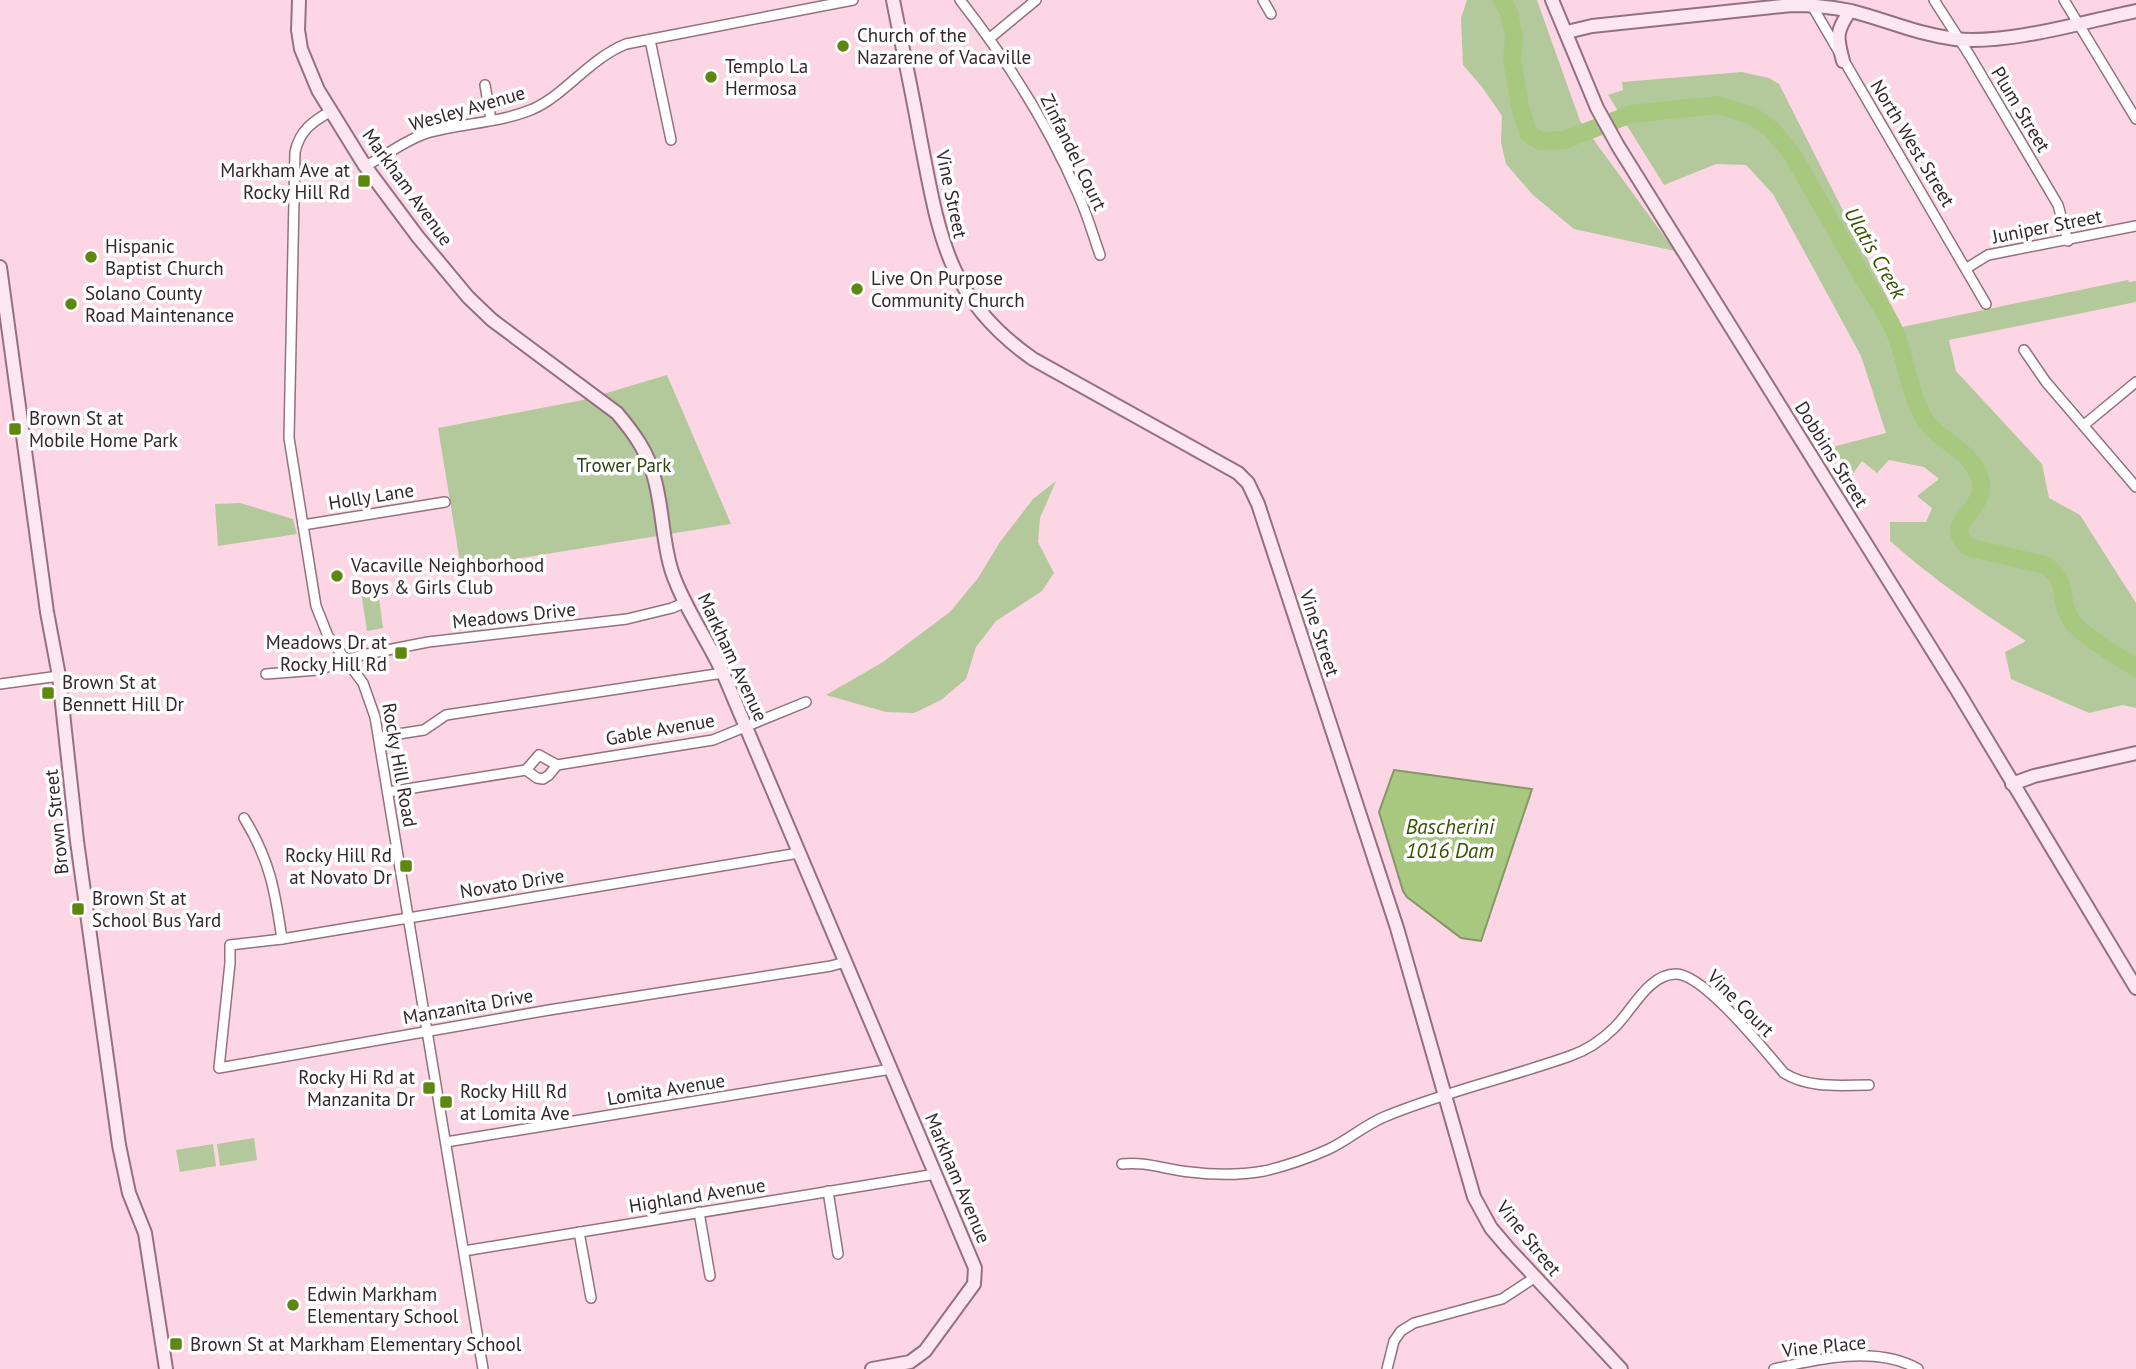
<svg xmlns="http://www.w3.org/2000/svg" width="2136" height="1369" font-family="'PT Sans',sans-serif">
<style>
.green{fill:#b3c99b}
.water{fill:#a8c880;stroke:#859767;stroke-width:2}
.lines{fill:none;stroke-linecap:round;stroke-linejoin:round}
.river{stroke:#a8c880;stroke-width:18}
.street-casing{stroke:#94717f;stroke-width:12}
.secondary-casing{stroke:#94717f;stroke-width:16}
.street{stroke:#fff;stroke-width:9}
.secondary{stroke:#fce7f0;stroke-width:12}
.poi-dot{fill:#5e8710;stroke:#fff;stroke-width:2.5}
.labels{text-anchor:middle;stroke-width:7;stroke-linejoin:round;paint-order:stroke}
.poi-label{font-size:19px;fill:#34262c;stroke:#fff;text-anchor:start}
.street-label{font-size:19px;fill:#34262c;stroke:#fff}
.park-label{font-size:19px;fill:#304410;stroke:#fff}
.water-label{font-size:21px;font-style:italic;fill:#365200;stroke:#fff}
</style>
<rect width="100%" height="100%" fill="#fcd6e5"/>
<g class="green">
<path d="M1467 0H1537L1580 121 1675 251 1574 229 1533 195 1506 164 1501 142 1502 116 1482 87 1463 65 1461 18Z"/>
<path d="M1742 72 1769 78 1779 84 1902 327 2128 280 2129 282 2136 281V302L1949 340 1956 371 2042 464 2049 498 2080 515 2136 603V708L2123 705 2089 713 2011 679 2005 652 2026 641C1978 610 1933 579 1890 541V522H1926L1932 508 1917 496 1939 479 1924 467 1889 460 1877 473 1862 461 1852 475 1839 459 1817 451 1886 433 1861 356 1773 194 1746 165 1716 164 1664 185 1608 95 1623 90 1622 82Z"/>
<path d="M667 375 731 524 461 568 438 428 583 400Z"/>
<path d="M1056 481 1040 518 1038 542 1054 573 1042 591 996 621 976 647 966 679 941 700 914 713 886 712 826 695 883 662 950 612 978 578 1000 542 1033 499Z"/>
<path d="M240 503 293 519 297 534 218 546 215 504Z"/>
<path d="M378 590 383 628 367 631 361 592Z"/>
<path d="M254 1138 257 1160 220 1166 217 1144Z"/>
<path d="M213 1144 216 1166 180 1172 176 1150Z"/>
</g>
<path class="water" d="M1394 770 1532 789 1481 941 1461 938 1407 897 1403 891 1379 812Z"/>
<g class="lines">
<path class="river" d="M1502 0 1509 13 1514 36 1512 59 1520 106 1528 133 1540 141 1565 140 1631 114 1717 105 1753 116 1772 130 1792 154C1816 196 1840 238 1864 279 1875 297 1889 316 1896 335 1907 363 1909 395 1926 421 1939 440 1964 448 1976 469 1999 510 1937 518 1968 547L2045 565C2071 583 2057 597 2070 618 2081 636 2118 656 2136 668"/>
<defs>
<g id="street">
<path d="M960 0C1007 60 1048 124 1078 194 1087 214 1093 235 1100 255"/>
<path d="M1263 0 1271 14"/>
<path d="M1934 0 1970 56 2058 205 2068 241"/>
<path d="M2064 0 2136 119"/>
<path d="M1811 4 1986 304"/>
<path d="M990 38 1036 0"/>
<path d="M650 40 671 140"/>
<path d="M485 85 491 120"/>
<path d="M331 111C312 122 300 130 295 152L289 438 316 606 328 636 363 683 375 717 483 1369"/>
<path d="M365 166C386 156 405 140 427 133 462 123 500 123 533 109 566 94 589 59 626 44L853 0"/>
<path d="M1967 268 1988 255 2136 226"/>
<path d="M2024 350 2046 382 2136 487"/>
<path d="M2084 425 2136 382"/>
<path d="M303 525 445 502"/>
<path d="M266 674 318 670 362 655 428 642 627 619 672 608 686 602"/>
<path d="M0 684 59 676"/>
<path d="M379 737 424 730 446 715 723 673"/>
<path d="M526 770 539 755 557 765 713 740 806 702"/>
<path d="M388 792 526 770 537 778 543 779 549 775 557 765"/>
<path d="M244 818C270 860 275 891 282 939"/>
<path d="M799 853 282 939 230 945V963L219 1068 549 1010 831 966 845 962"/>
<path d="M446 1142 891 1069"/>
<path d="M1122 1164C1145 1161 1167 1170 1190 1172 1213 1175 1241 1175 1264 1171 1286 1166 1309 1158 1329 1149 1348 1140 1365 1125 1384 1117 1444 1092 1508 1078 1570 1056 1587 1050 1601 1041 1614 1028 1632 1011 1648 974 1676 974 1704 974 1765 1051 1784 1073 1809 1089 1841 1085 1869 1085"/>
<path d="M828 1191 838 1254"/>
<path d="M699 1212 710 1276"/>
<path d="M579 1232 591 1298"/>
<path d="M464 1251 936 1174"/>
<path d="M1387 1369 1394 1341 1401 1331 1414 1323 1502 1299 1534 1278"/>
<path d="M1774 1369C1817 1359 1877 1345 1918 1369"/>
</g>
<g id="secondary">
<path d="M299 0 298 30 301 49 318 90 365 166 418 237 468 297 492 320 617 413C633 432 648 452 654 477 663 508 662 541 672 572 684 607 707 639 723 673L975 1268 974 1284 925 1351 910 1362 872 1369"/>
<path d="M893 0C902 46 912 91 920 137 939 234 946 298 1033 359L1238 473 1248 483 1258 504 1397 928 1474 1197 1491 1228 1508 1248 1621 1369"/>
<path d="M1552 0 1597 108 1618 146 1957 690 2136 988"/>
<path d="M1567 32 1592 26 1792 5C1811 5 1831 7 1851 11 1887 20 1916 34 1955 39 2007 45 2083 22 2136 11"/>
<path d="M1843 61C1837 38 1835 32 1850 11"/>
<path d="M0 267 47 612 59 676 77 841 119 1145 129 1193 145 1233 166 1369"/>
<path d="M2012 784 2034 776 2136 753"/>
</g>
</defs>
<use href="#street" class="street-casing"/>
<use href="#secondary" class="secondary-casing"/>
<use href="#street" class="street"/>
<use href="#secondary" class="secondary"/>
</g>
<g class="poi-dot">
<circle cx="843" cy="46" r="7"/>
<circle cx="711" cy="77" r="7"/>
<rect x="357" y="174" width="14" height="14" rx="3.5"/>
<circle cx="91" cy="257" r="7"/>
<circle cx="857" cy="289" r="7"/>
<circle cx="71" cy="304" r="7"/>
<rect x="8" y="422" width="14" height="14" rx="3.5"/>
<circle cx="337" cy="576" r="7"/>
<rect x="394" y="646" width="14" height="14" rx="3.5"/>
<rect x="41" y="686" width="14" height="14" rx="3.5"/>
<rect x="399" y="859" width="14" height="14" rx="3.5"/>
<rect x="71" y="902" width="14" height="14" rx="3.5"/>
<rect x="422" y="1081" width="14" height="14" rx="3.5"/>
<rect x="439" y="1095" width="14" height="14" rx="3.5"/>
<circle cx="293" cy="1305" r="7"/>
<rect x="169" y="1337" width="14" height="14" rx="3.5"/>
</g>
<g class="labels">
<g class="poi-label">
<text x="857" y="42">Church of the<tspan x="857" dy="22">Nazarene of Vacaville</tspan></text>
<text x="725" y="73">Templo La<tspan x="725" dy="22">Hermosa</tspan></text>
<text x="350" y="177" text-anchor="end">Markham Ave at<tspan x="350" dy="22">Rocky Hill Rd</tspan></text>
<text x="105" y="253">Hispanic<tspan x="105" dy="22">Baptist Church</tspan></text>
<text x="871" y="285">Live On Purpose<tspan x="871" dy="22">Community Church</tspan></text>
<text x="85" y="300">Solano County<tspan x="85" dy="22">Road Maintenance</tspan></text>
<text x="29" y="425">Brown St at<tspan x="29" dy="22">Mobile Home Park</tspan></text>
<text x="351" y="572">Vacaville Neighborhood<tspan x="351" dy="22">Boys &amp; Girls Club</tspan></text>
<text x="387" y="649" text-anchor="end">Meadows Dr at<tspan x="387" dy="22">Rocky Hill Rd</tspan></text>
<text x="62" y="689">Brown St at<tspan x="62" dy="22">Bennett Hill Dr</tspan></text>
<text x="392" y="862" text-anchor="end">Rocky Hill Rd<tspan x="392" dy="22">at Novato Dr</tspan></text>
<text x="92" y="905">Brown St at<tspan x="92" dy="22">School Bus Yard</tspan></text>
<text x="415" y="1084" text-anchor="end">Rocky Hi Rd at<tspan x="415" dy="22">Manzanita Dr</tspan></text>
<text x="460" y="1098">Rocky Hill Rd<tspan x="460" dy="22">at Lomita Ave</tspan></text>
<text x="307" y="1301">Edwin Markham<tspan x="307" dy="22">Elementary School</tspan></text>
<text x="190" y="1351">Brown St at Markham Elementary School</text>
</g>
<g class="street-label">
<text transform="translate(467 108) rotate(-16)" y="7">Wesley Avenue</text>
<text transform="translate(2021 109) rotate(59)" y="7">Plum Street</text>
<text transform="translate(1913 143) rotate(59)" y="7">North West Street</text>
<text transform="translate(1074 152) rotate(64)" y="7">Zinfandel Court</text>
<text transform="translate(408 187) rotate(54)" y="7">Markham Avenue</text>
<text transform="translate(952 194) rotate(78)" y="7">Vine Street</text>
<text transform="translate(2047 226) rotate(-11)" y="7">Juniper Street</text>
<text transform="translate(1832 454) rotate(58)" y="7">Dobbins Street</text>
<text transform="translate(371 496) rotate(-9)" y="7">Holly Lane</text>
<text transform="translate(514 615) rotate(-6)" y="7">Meadows Drive</text>
<text transform="translate(1320 633) rotate(72)" y="7">Vine Street</text>
<text transform="translate(733 657) rotate(65)" y="7">Markham Avenue</text>
<text transform="translate(660 729) rotate(-10)" y="7">Gable Avenue</text>
<text transform="translate(400 765) rotate(80)" y="7">Rocky Hill Road</text>
<text transform="translate(56 822) rotate(-96)" y="7">Brown Street</text>
<text transform="translate(512 883) rotate(-9)" y="7">Novato Drive</text>
<text transform="translate(1741 1003) rotate(45)" y="7">Vine Court</text>
<text transform="translate(468 1006) rotate(-10)" y="7">Manzanita Drive</text>
<text transform="translate(666 1089) rotate(-9)" y="7">Lomita Avenue</text>
<text transform="translate(958 1178) rotate(67)" y="7">Markham Avenue</text>
<text transform="translate(697 1195) rotate(-9)" y="7">Highland Avenue</text>
<text transform="translate(1529 1238) rotate(51)" y="7">Vine Street</text>
<text transform="translate(1824 1346) rotate(-6)" y="7">Vine Place</text>
</g>
<g class="park-label">
<text x="624" y="472">Trower Park</text>
</g>
<g class="water-label">
<text transform="translate(1875 253) rotate(60)" y="7">Ulatis Creek</text>
<text x="1450" y="834">Bascherini<tspan x="1450" dy="24">1016 Dam</tspan></text>
</g>
</g>
</svg>
